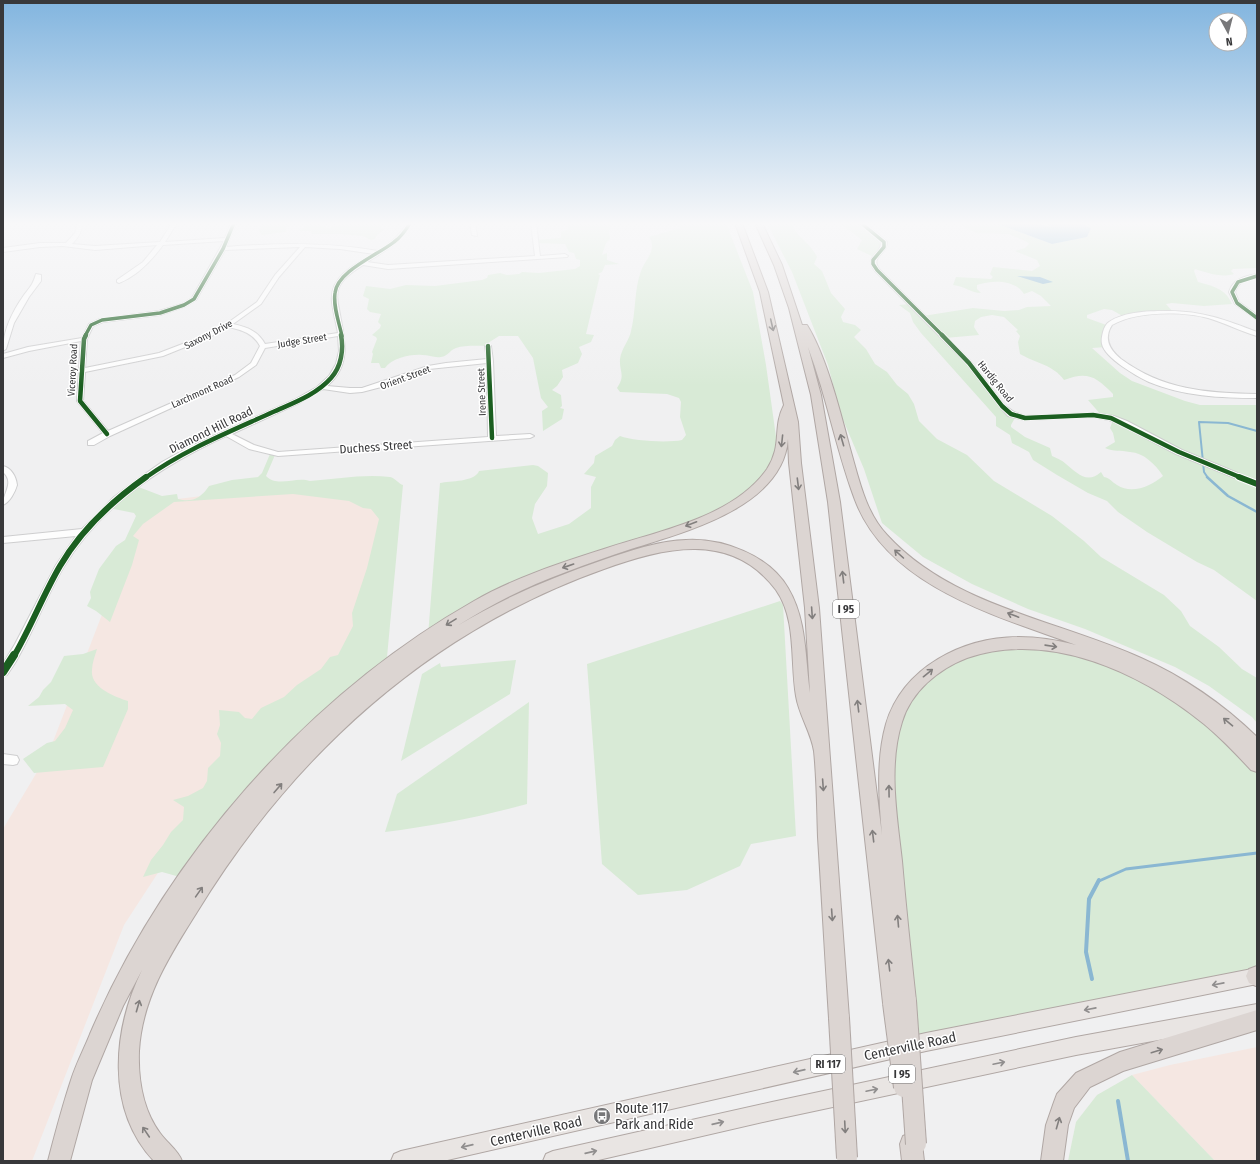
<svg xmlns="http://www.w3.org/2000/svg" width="1260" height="1164" font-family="'Fira Sans Condensed',sans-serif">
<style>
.commercial{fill:#f5e7e2}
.green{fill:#d8ead6;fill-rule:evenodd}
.water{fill:#8ab7d2}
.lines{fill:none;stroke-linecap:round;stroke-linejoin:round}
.stream-far3{stroke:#8ab7d2;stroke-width:2}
.stream-far2{stroke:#8ab7d2;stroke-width:2.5}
.stream-far1{stroke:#8ab7d2;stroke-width:3}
.stream{stroke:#8ab7d2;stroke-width:4}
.minor-casing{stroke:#cececf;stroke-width:2}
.major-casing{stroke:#b0a7a4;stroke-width:2}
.highway-casing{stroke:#b0a7a4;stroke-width:2}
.minor{fill:#fdfdfd;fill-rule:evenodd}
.major{fill:#e9e5e3;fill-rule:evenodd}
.highway{fill:#dcd5d2;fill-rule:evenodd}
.highway-bridge-casing{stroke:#b0a7a4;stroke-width:22;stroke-linecap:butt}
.highway-bridge{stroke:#dcd5d2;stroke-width:20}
.cycleway-far3-casing{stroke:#fff;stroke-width:5}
.cycleway-far2-casing{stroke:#fff;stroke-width:6}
.cycleway-far1-casing{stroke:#fff;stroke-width:8}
.cycleway-casing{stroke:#fff;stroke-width:10}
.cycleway-far3{stroke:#1b5e20;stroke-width:3.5}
.cycleway-far2{stroke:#1b5e20;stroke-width:4.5}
.cycleway-far1{stroke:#1b5e20;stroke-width:6}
.cycleway{stroke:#1b5e20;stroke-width:8}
.oneway{stroke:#827f7e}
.oneway2{stroke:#908e8e}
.labels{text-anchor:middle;stroke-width:3;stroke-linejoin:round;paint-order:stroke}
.far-street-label{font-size:10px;fill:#38383a;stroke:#fff}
.shield{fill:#fff;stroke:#747475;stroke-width:1}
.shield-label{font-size:11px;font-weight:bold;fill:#38383a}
.street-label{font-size:12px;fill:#38383a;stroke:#fff}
.near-street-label{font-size:14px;fill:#38383a;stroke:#fff}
.near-poi-label{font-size:14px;fill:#38383a;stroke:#fff;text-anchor:start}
</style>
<rect width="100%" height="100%" fill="#f0f0f1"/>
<g class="commercial">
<path d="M273 487 395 504 356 671 247 736 124 925 32 1161H3V829L49 752 145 503Z"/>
<path d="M1257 1047V1161H1215L1132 1075 1170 1065Z"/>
</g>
<g class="green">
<path d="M262 223H317L323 227 330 228 345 223H382L381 228 385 229 377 235 375 239 371 240 363 236 340 234H312L311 231H299L306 226 303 224 288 225 286 229 287 231 285 232 262 235 259 231Z"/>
<path d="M568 223H613L609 230 610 239 606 243 602 255 607 253V260L619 264 605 265 602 272 598 274 600 275 586 334 594 335 591 342 579 347 582 354 578 363 562 370 563 377 557 386 552 390 561 395 562 406 560 408 564 409 562 419 543 431 542 411 548 407 541 398 533 358 518 336H499L488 343V346C478 346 465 345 456 348 450 350 448 356 441 357 434 358 429 355 422 355 411 354 392 358 385 368H381L379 363H371L373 354 372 352 377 339 376 337 372 335 380 328 381 325 378 322 381 314 370 312 367 309 369 299 363 296 366 286 390 289 406 285 435 286 482 280 487 278 488 275 500 273 507 275 519 274 522 272 539 273 575 269 580 266V260L576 259 574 253 569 252 565 244 536 243V240L561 238V232L568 229Z"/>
<path d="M680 223H726L753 292 766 365 778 451 774 466 734 506 558 570 428 636 440 483C450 481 475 482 479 471L533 465 538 466 548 473 547 486 535 504 532 518 538 534 569 524 591 508V487L596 477 584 474 594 463 595 456 612 446 615 440 620 436C633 441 668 443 682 440L686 435 680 417 681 402 679 398 667 394 620 392 617 388C626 375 619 372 620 359 621 349 630 339 631 331 636 311 634 290 641 271 644 261 658 250 649 237L680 228Z"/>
<path d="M767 223H792C794 235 811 243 817 257L814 264 822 271 831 293 845 309 841 317 843 322 855 325 861 330 854 337 866 349 875 364 887 372 897 385 908 394 914 404 919 421 937 439 967 455 994 481 1052 516 1084 541 1101 557 1164 595 1181 611 1190 626 1219 647 1242 669 1257 678V723L1252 717 1209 686 1175 667 1085 629 1028 609 972 584 923 557 882 523 864 469 841 415 828 365 792 272Z"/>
<path d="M840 223H881L867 227 885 245 876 258 857 249 862 240Z"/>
<path d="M957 223H995L1052 244 1087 237 1088 226 1080 223H1257V268L1233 269 1231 271 1234 274C1221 278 1208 273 1195 269L1194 271 1198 282C1213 286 1226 289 1232 304L1204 306 1172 303 1166 304 1173 312 1126 318 1112 310 1104 309 1087 315V318L1109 326 1106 347 1092 348 1120 373 1132 381 1185 401 1200 405H1257V601L1214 570 1197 562 1147 532 1118 512 1107 501 1088 493 1057 475 1033 460 1029 452 1012 443 1010 435 996 426V417L921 333 913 322 910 313 899 305 910 304 923 316 973 308 1004 311 1019 310 1027 307 1051 306 1041 296 1032 291 1024 294C1015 279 991 280 977 285V289L981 293C971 293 965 286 953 285L956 277 991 279 993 277 990 274 993 267 1032 271 1040 266 1037 260 1015 251 1025 248 1029 244 1027 242 1009 234 976 233ZM992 315 1004 317 1018 330 1016 331 1020 336 1018 342 1020 354C1035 363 1054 365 1064 380 1087 371 1096 376 1113 394V397L1088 400 1102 416 1113 420 1110 428 1113 433 1115 442 1105 448C1114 452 1120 450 1130 452 1144 453 1155 464 1163 476 1151 486 1132 495 1117 485 1112 482 1110 478 1104 477L1101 472C1087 485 1076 472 1066 464 1062 460 1056 458 1052 456L1050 448 1025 437 1011 427V425L1016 416 1005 409 968 362 945 338 979 335 974 327 975 321 981 317Z"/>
<path d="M270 454 275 455 266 476C278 488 296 476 310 481 337 479 363 474 390 477 395 478 399 484 403 485L386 668 187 879 162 872 143 877 151 860 163 845 171 832 183 820 184 807 173 800 188 796 203 788 207 781 208 768 220 756 221 743 217 734 220 725 219 710 239 712 245 718 252 719 261 708 284 697 297 685 321 669 330 657 338 655 353 626 352 613 367 568 379 519 371 509 363 508 349 501 293 494 174 502 143 524 133 536 139 540 132 565 110 622 96 611 87 606 91 598 90 592 99 569 116 546 125 540 136 516 134 513 109 508 136 486 162 496 177 494 178 499C192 503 201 498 209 486L232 480 258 477 262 473Z"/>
<path d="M780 601 783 605 796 836 751 844 740 866 687 890 638 895 602 864 587 664Z"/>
<path d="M984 647 1072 650 1174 694 1257 769V974L909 1040 891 749 915 684Z"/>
<path d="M97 649C95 656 92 663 92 670 90 688 116 697 128 701V709L103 767 34 773 23 759 47 743 55 741 65 728 73 710 65 704 28 706 39 697 43 690 51 682 64 656 83 654Z"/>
<path d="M516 660 510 694 401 761 422 674 440 663 441 667Z"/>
<path d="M529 702 527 804C480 817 433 826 385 832L397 794Z"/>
<path d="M1132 1075 1215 1161H1068L1076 1122 1097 1095Z"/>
</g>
<g class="water">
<path d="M995 223H1033L1052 227 1044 223H1080L1091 228 1087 237 1052 244Z"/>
<path d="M1017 276 1040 277 1053 282 1043 284Z"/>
</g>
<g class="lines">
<path class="stream-far3" d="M1208 478 1204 472 1199 422 1228 423 1257 431"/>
<path class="stream-far2" d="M1207 477 1228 496 1257 512"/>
<path class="stream-far1" d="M1099 881 1126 869 1257 853"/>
<g class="stream">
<path d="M1092 979 1086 952 1089 899 1099 880"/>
<path d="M1118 1101 1128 1161"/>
</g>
<defs>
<g id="minor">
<path d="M4 223H9L3 228Z"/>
<path d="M78 223H82C82 232 78 238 72 244L95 246 160 242 172 223H177L165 242 225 238 231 223H236L226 247C277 243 327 242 378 251 390 244 400 236 407 223H412C401 242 385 251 367 262L388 265 535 256 531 223H536L540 256 565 254 568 256 567 257 388 269 363 265C355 270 345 276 340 285 336 292 337 301 339 309 344 338 353 364 327 386L350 388H362L428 366 446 363 487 359 485 346 488 344 491 346 493 361 496 436 530 434 534 436 530 438 278 456 249 449 226 436C161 466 100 506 63 568 45 599 33 632 15 663L7 675 3 676V664L15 644 56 565 76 536 3 543V537L82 529 114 497 138 479 162 462 187 448 294 400 317 387 329 376 336 364 339 351 338 336 265 348 256 365 239 377 110 436 94 445H88V441L103 433 77 401 81 341 29 351 3 358V354L28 347 82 338 89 324 100 319 159 311 182 304 192 298 224 241 163 245C152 260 137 276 119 283L117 282V280L143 262 157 245 95 250 63 246 40 247 3 252V248L40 243H66L75 233ZM300 247 275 275 257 302 229 322 206 335 159 353 85 368 87 339 93 326 103 322 160 315 186 306 196 300 225 250ZM305 247 340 249 374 254C355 264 329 277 332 302 333 312 336 322 338 333L265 344C258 331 247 327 233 324L261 304 279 277ZM228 327C242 330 253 333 260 346L251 363 235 375 108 431 83 401 85 372 163 356 210 337ZM487 363 488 437 278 452 254 445 232 434 299 403 323 389 350 393 362 392 385 386 429 369Z"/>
<path d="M470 223H475L477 236 472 235Z"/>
<path d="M859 223H865L887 242C887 255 870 256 879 269L971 362 1004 405 1014 412 1025 416 1093 413 1114 416 1127 421 1182 450 1257 481V487L1176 454 1121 425 1109 420 1093 417 1025 420 1008 416 1000 407 967 364 875 271C863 254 881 257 881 242Z"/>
<path d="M36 274 41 275V281L29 297 14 323 6 349 3 351C3 330 12 312 24 295 31 286 33 284 36 274Z"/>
<path d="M1257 274V278C1247 279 1238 281 1235 292L1239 302 1257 315V320L1235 304 1229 292C1233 279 1245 276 1257 274Z"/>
<path d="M1169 311C1202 311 1226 320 1257 332V336C1240 331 1225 323 1208 318 1182 311 1136 311 1112 325 1103 339 1110 350 1121 359 1163 390 1207 393 1257 394V398C1220 398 1183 396 1149 382 1136 376 1105 358 1102 344 1101 340 1102 336 1103 332 1104 328 1106 324 1109 322 1125 311 1150 311 1169 311Z"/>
<path d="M3 466C11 468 16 476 17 485 15 492 10 502 3 505 3 492 15 483 3 472Z"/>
<path d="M3 754 17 756 19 760 17 764 13 765 3 764Z"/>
</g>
<g id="major">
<path d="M1257 968V984L926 1051 443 1161H391L394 1154 401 1151 926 1033Z"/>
<path d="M1257 1004V1022L1076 1055 772 1120 594 1161H543L546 1154 553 1151 772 1102 1076 1037Z"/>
</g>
<g id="highway">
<path d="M735 223H742L768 292 798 422 801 463 819 608 849 1018 846 1025 839 1028 832 1025 829 1018C825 958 822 898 818 837 817 809 817 779 814 751 811 732 799 715 796 696 790 661 797 620 776 590 731 530 663 548 604 569 429 631 293 755 197 912 170 955 142 998 139 1051 138 1079 143 1110 160 1133 167 1143 178 1150 182 1161H154C105 1109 113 1029 142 970L123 1006 92 1080 70 1161H48C55 1134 62 1107 71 1080 76 1064 84 1049 90 1034 166 857 307 696 474 601 514 578 560 563 604 549 657 531 733 518 767 469 783 444 772 428 784 405L760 292ZM788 439 789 463 805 608 810 693C805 657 807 620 788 588 769 555 722 538 686 540 657 541 630 551 603 560 553 577 503 598 457 626 492 604 527 586 566 572 587 564 609 556 631 549 685 532 783 507 788 439Z"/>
<path d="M755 223H762L782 265 802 325H807C827 357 841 415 851 452 859 480 866 513 887 535 952 606 1057 620 1141 658 1184 677 1224 705 1257 737V772L1251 770C1236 754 1221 738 1204 724 1140 672 1049 630 967 658 938 669 911 692 902 722 888 766 897 816 902 861 906 908 911 955 916 1001L913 1008 906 1011 901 1009 893 1013 886 1010 883 1003 828 502 811 395 789 308 774 265ZM808 347C827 397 836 450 855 500 888 587 997 616 1076 645 1057 640 1038 637 1019 637 963 637 903 667 886 724 876 759 879 799 882 835L840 502 821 395Z"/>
<path d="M1257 966V986H1256L1249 983 1246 976 1249 969Z"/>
<path d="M1257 1010V1030L1123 1071 1090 1087 1074 1108 1068 1125 1063 1161H1041L1046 1125 1054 1102 1057 1094 1076 1073 1120 1052Z"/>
<path d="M911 1133 919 1136 922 1144 924 1161H902L900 1144 903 1136Z"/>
</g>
</defs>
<use href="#minor" class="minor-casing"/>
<use href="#major" class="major-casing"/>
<use href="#highway" class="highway-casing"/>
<use href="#minor" class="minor"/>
<use href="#major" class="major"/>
<use href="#highway" class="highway"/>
<defs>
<g id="highway-bridge">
<path d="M906 1001 916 1144"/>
<path d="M893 1003 904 1087"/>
<path d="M839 1018 847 1158"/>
</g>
</defs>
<use href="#highway-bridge" class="highway-bridge-casing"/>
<use href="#highway-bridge" class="highway-bridge"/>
<defs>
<g id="cycleway-far3">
<path d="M861 223 884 242V247L873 260V264L877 270 943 336"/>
<path d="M1257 276 1238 282 1232 292 1237 303 1257 318"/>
<path d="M85 336 91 325 102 320 160 313 184 305 194 299 223 249 234 223"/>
<path d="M342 336C339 322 333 307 335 293 337 271 378 255 394 242 401 237 406 230 410 223"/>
</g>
<g id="cycleway-far2">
<path d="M86 335 84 339 80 401 107 434"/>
<path d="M942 335 969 363 1002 406 1011 414 1025 418 1093 415 1111 418 1179 452 1242 478"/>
<path d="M488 346 492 438"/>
<path d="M145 478C184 450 229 432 273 412 293 403 316 395 331 378 341 367 344 350 341 335"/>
</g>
<g id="cycleway-far1">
<path d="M1239 477 1257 484"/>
<path d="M14 656C31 627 43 595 60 566 81 530 112 501 146 477"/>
</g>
<path id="cycleway" d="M3 672 14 655"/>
</defs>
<use href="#cycleway-far3" class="cycleway-far3-casing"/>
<use href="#cycleway-far2" class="cycleway-far2-casing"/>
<use href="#cycleway-far1" class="cycleway-far1-casing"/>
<use href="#cycleway" class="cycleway-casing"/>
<use href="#cycleway-far3" class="cycleway-far3"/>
<use href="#cycleway-far2" class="cycleway-far2"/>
<use href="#cycleway-far1" class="cycleway-far1"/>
<use href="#cycleway" class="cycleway"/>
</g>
<defs><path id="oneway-shaft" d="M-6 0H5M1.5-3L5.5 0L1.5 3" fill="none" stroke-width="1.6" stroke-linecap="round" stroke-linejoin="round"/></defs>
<g class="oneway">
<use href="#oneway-shaft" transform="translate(772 325) rotate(77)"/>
<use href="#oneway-shaft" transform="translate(842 440) rotate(-106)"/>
<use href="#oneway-shaft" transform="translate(782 441) rotate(96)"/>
<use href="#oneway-shaft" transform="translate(798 484) rotate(83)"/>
<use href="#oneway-shaft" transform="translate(691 524) rotate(159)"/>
<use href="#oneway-shaft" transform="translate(899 554) rotate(-138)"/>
<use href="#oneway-shaft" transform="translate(568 566) rotate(161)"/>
<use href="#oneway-shaft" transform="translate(843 577) rotate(-97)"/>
<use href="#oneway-shaft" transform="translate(812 613) rotate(86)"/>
<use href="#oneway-shaft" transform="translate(1013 615) rotate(-159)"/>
<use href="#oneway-shaft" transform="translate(451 622) rotate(148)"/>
<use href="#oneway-shaft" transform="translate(1051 646) rotate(8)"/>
<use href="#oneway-shaft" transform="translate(928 673) rotate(-39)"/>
<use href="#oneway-shaft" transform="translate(858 706) rotate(-97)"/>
<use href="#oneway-shaft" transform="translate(1228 722) rotate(-140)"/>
<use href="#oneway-shaft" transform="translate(823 785) rotate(86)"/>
<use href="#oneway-shaft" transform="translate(278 788) rotate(-49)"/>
<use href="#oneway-shaft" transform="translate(889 791) rotate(-91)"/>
<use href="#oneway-shaft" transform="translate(873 836) rotate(-97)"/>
<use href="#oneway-shaft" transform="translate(199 892) rotate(-55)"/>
<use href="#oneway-shaft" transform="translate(832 915) rotate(86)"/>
<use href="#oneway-shaft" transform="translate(898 921) rotate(-95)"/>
<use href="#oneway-shaft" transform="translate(889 965) rotate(-97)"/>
<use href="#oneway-shaft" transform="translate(138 1006) rotate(-74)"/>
<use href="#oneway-shaft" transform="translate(1157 1051) rotate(-17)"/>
<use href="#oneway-shaft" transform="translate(1058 1123) rotate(-74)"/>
<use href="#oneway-shaft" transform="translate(845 1127) rotate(87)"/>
<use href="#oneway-shaft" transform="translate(146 1132) rotate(-124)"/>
</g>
<g class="oneway2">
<use href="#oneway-shaft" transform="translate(1218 984) rotate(169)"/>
<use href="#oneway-shaft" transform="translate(1090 1009) rotate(169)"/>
<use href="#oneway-shaft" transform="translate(999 1063) rotate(-12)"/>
<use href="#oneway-shaft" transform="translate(799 1071) rotate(167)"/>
<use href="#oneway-shaft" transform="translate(872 1090) rotate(-12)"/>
<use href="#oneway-shaft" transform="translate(718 1123) rotate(-13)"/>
<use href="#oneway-shaft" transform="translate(467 1146) rotate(167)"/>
<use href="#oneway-shaft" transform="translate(591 1152) rotate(-13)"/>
</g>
<linearGradient id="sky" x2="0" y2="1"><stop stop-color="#82b5df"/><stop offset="0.58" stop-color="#f8f8f9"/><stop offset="1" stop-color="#f8f8f9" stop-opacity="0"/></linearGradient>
<rect width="1260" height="386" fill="url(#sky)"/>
<defs>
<symbol id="bus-disc" viewBox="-11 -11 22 22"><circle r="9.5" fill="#78787a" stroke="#fff"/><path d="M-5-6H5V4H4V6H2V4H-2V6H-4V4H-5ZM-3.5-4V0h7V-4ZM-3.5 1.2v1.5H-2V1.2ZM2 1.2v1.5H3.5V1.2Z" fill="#fff"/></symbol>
</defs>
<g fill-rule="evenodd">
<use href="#bus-disc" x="592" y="1106" width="20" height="20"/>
</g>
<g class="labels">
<g class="far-street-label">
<text transform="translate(208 334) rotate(-27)" y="4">Saxony Drive</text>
<text transform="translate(302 340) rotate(-9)" y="4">Judge Street</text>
<text transform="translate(72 370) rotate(-87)" y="4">Viceroy Road</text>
<text transform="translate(405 377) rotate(-20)" y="4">Orient Street</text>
<text transform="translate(996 381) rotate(51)" y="4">Hardig Road</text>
<text transform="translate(202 391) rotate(-24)" y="4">Larchmont Road</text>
<text transform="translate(481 392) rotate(-92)" y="4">Irene Street</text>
</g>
<g class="shield">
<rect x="833" y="600" width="26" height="18" rx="3"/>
<rect x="811" y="1055" width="34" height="18" rx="3"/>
<rect x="889" y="1065" width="26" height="18" rx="3"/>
</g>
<g class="shield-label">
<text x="846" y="613">I 95</text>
<text x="828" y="1068">RI 117</text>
<text x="902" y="1078">I 95</text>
</g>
<g class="street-label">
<text transform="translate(211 430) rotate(-26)" y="4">Diamond Hill Road</text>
<text transform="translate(376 447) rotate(-4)" y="4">Duchess Street</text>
</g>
<g class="near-street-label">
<text transform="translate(910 1046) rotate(-12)" y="5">Centerville Road</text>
<text transform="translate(536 1131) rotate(-13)" y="5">Centerville Road</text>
</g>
<g class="near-poi-label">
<text x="615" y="1113">Route 117<tspan x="615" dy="16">Park and Ride</tspan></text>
</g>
</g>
<rect width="1260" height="1164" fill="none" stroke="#38383a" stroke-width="8"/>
<g transform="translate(1228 32) rotate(173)"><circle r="19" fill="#ffffff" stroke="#afafb0"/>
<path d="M0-3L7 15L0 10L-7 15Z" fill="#78787a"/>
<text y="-6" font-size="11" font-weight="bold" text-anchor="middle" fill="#38383a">N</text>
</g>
</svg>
